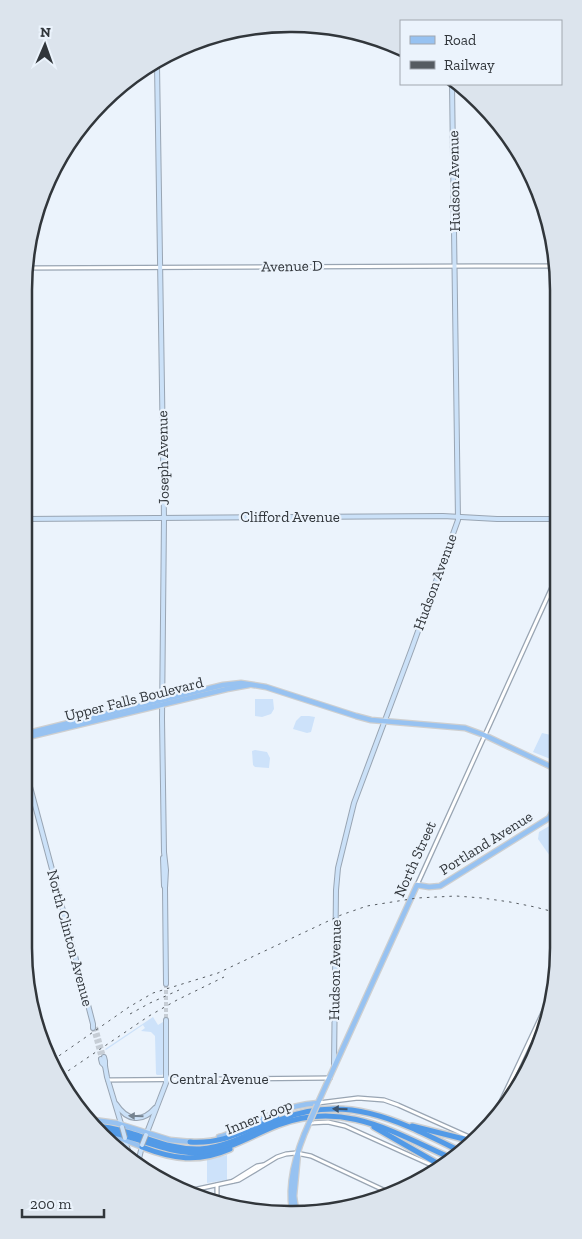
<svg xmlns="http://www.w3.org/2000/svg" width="582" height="1239" font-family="'Zilla Slab',serif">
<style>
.green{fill:#cde2fa}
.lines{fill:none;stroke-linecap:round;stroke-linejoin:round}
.secondary-tunnel{stroke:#c6cdd5;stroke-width:4;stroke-dasharray:4 2;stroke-linecap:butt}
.tertiary-casing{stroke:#99a5b3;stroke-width:5.5}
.secondary-casing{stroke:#99a5b3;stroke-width:6}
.primary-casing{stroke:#cecfd0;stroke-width:7}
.motorway-casing{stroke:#cecfd0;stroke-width:8}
.tertiary{stroke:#fff;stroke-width:3}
.secondary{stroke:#cbe1f8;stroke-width:4}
.primary{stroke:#97c2f1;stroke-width:4.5}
.motorway{stroke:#529ae7;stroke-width:5}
.rail{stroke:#555b61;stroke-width:1;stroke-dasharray:2.5 5;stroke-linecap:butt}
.secondary-bridge-casing{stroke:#99a5b3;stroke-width:6;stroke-linecap:butt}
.primary-bridge-casing{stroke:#cecfd0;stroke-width:7;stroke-linecap:butt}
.secondary-bridge{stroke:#cbe1f8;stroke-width:4}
.primary-bridge{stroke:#97c2f1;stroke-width:4.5}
.oneway{fill:#3b546f}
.oneway2{fill:#768390}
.labels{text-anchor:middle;stroke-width:4.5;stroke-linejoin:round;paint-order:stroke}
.street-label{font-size:15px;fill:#31363b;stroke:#ebf3fc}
.rim{fill:none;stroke:#31363b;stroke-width:2.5}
</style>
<rect width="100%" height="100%" fill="#ebf3fc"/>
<g class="green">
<path d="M255 699H273L274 709 271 714 262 717 255 716Z"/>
<path d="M557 714 558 742H556C559 748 556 754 553 760L533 752 542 733 551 735Z"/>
<path d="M301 716H309L315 717 311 732 307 733 293 729 296 721Z"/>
<path d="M255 750 267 752 270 758 269 768 255 767 253 765 252 751Z"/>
<path d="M558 821V865L557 866 538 839 539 832Z"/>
<path d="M153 1017 158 1025 163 1022V1074L162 1075H157L156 1074 155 1036 151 1032 141 1031 145 1028 143 1025 106 1050 105 1049Z"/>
<path d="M227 1155V1180L207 1183V1160Z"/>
</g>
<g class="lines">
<g class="secondary-tunnel">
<path d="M166 984V1020"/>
<path d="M96 1027 104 1057"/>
<path d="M93 1028 101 1059"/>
</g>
<defs>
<g id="tertiary">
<path d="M28 268 475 266H556"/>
<path d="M417 885 557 576"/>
<path d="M108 1080 330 1078"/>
<path d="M318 1103 358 1098 384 1100 398 1105 474 1139"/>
<path d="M309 1123 328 1122 345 1126 438 1168"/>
<path d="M489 1127 547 1004"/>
<path d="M233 1181 257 1166 263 1165"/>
<path d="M217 1185V1202"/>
<path d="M188 1191 239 1180 277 1157 286 1154 296 1153 311 1156 390 1193"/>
</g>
<g id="secondary">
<path d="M157 65 164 518 162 719 164 852 166 870 165 888 166 984"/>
<path d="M24 519 443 516 497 519H557"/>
<path d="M24 764 86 997 93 1024V1028"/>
<path d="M163 858 164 886"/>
<path d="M104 1057 105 1061V1066L107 1077 122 1127"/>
<path d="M101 1059 102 1063 105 1066"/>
<path d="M334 1066 336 890 338 868 354 803 412 648 458 520 452 84"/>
<path d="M116 1104C127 1121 142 1123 155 1108"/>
<path d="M146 1135 166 1083V1020"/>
<path d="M125 1140 130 1157"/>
<path d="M138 1163 142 1146"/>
</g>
<g id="primary">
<path d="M24 734 223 685 241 683 266 687 356 716 371 720 465 728 484 735 558 770"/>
<path d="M24 738 227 689 249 685"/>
<path d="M317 1105 417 885 429 887 440 886 549 818 558 802"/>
<path d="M87 1119 116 1123 170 1140 192 1142"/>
<path d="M104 1135 122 1139 142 1147"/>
<path d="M219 1137C238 1132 255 1122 273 1114 287 1108 303 1104 318 1103"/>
<path d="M292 1210C287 1181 298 1147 310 1121"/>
<path d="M296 1210 294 1196 298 1154"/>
</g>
<g id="motorway">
<path d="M92 1126C105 1126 117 1129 130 1133 153 1140 174 1150 200 1149 230 1147 255 1130 282 1119 348 1093 401 1122 460 1151"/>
<path d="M412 1126 472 1141"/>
<path d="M374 1127 442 1166"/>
<path d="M97 1130C132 1133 163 1154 200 1153 228 1151 252 1135 278 1125 343 1100 393 1132 451 1158"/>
<path d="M190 1142C226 1144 244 1130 277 1118"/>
<path d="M142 1147C173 1159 198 1163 230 1149"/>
</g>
</defs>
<use href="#tertiary" class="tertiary-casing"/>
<use href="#secondary" class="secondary-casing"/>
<use href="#primary" class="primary-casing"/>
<use href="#motorway" class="motorway-casing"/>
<use href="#tertiary" class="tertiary"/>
<use href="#secondary" class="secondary"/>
<use href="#primary" class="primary"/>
<use href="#motorway" class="motorway"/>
<g class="rail">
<path d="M130 1014 150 1003 179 990"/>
<path d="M53 1060 129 1007 153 993 218 973 341 915 367 906 417 898 456 896 482 898 510 902 535 907 558 913"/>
<path d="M62 1075 149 1016 177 1000 224 977"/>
</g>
<defs>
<g id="secondary-bridge">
<path d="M122 1127 125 1138"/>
<path d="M142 1145 146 1135"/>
</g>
<path id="primary-bridge" d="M310 1121 317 1105"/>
</defs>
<use href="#secondary-bridge" class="secondary-bridge-casing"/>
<use href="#primary-bridge" class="primary-bridge-casing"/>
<use href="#secondary-bridge" class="secondary-bridge"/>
<use href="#primary-bridge" class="primary-bridge"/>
</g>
<defs><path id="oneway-solid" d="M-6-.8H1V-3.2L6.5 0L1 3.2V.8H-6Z" transform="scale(1.25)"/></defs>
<use class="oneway" href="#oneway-solid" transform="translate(340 1109) rotate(-178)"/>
<use class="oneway2" href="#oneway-solid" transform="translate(136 1116) rotate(-178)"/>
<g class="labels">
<g class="street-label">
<text transform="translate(454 181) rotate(-91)" y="5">Hudson Avenue</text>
<text transform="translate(292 266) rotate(-1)" y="5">Avenue D</text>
<text transform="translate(163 458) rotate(-91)" y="5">Joseph Avenue</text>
<text x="290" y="522">Clifford Avenue</text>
<text transform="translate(435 582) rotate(-70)" y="5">Hudson Avenue</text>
<text transform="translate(134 699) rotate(-14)" y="5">Upper Falls Boulevard</text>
<text transform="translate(486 843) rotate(-32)" y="5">Portland Avenue</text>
<text transform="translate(415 859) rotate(-66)" y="5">North Street</text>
<text transform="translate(70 938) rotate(75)" y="5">North Clinton Avenue</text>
<text transform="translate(335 970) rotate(-89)" y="5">Hudson Avenue</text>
<text x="219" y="1084">Central Avenue</text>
<text transform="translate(259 1117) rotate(-22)" y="5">Inner Loop</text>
</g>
</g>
<path d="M0 0H582V1239H0ZM290 32H292A258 258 0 0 1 550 290V948A258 258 0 0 1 292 1206H290A258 258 0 0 1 32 948V290A258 258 0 0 1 290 32Z" fill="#dce4ed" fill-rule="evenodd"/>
<path class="rim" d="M290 32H292A258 258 0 0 1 550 290V948A258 258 0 0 1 292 1206H290A258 258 0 0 1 32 948V290A258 258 0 0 1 290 32Z"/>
<rect x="400" y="20" width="162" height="65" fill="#ebf3fc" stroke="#a1a7af"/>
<rect x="410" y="36" width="25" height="8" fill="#97c2f1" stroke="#a1a7af"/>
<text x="444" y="45" font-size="15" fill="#31363b">Road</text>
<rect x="410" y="61" width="25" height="8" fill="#555b61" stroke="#a1a7af"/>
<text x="444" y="70" font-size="15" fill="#31363b">Railway</text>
<g transform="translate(45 45) rotate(2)" stroke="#ebf3fc" stroke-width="4" paint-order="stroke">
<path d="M0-4L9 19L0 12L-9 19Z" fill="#31363b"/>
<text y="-8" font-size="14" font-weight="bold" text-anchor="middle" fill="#31363b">N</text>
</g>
<path d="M22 1209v8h82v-8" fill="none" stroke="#31363b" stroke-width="2.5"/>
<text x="30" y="1209" font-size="15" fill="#31363b" stroke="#ebf3fc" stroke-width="4" paint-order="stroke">200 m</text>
</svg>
